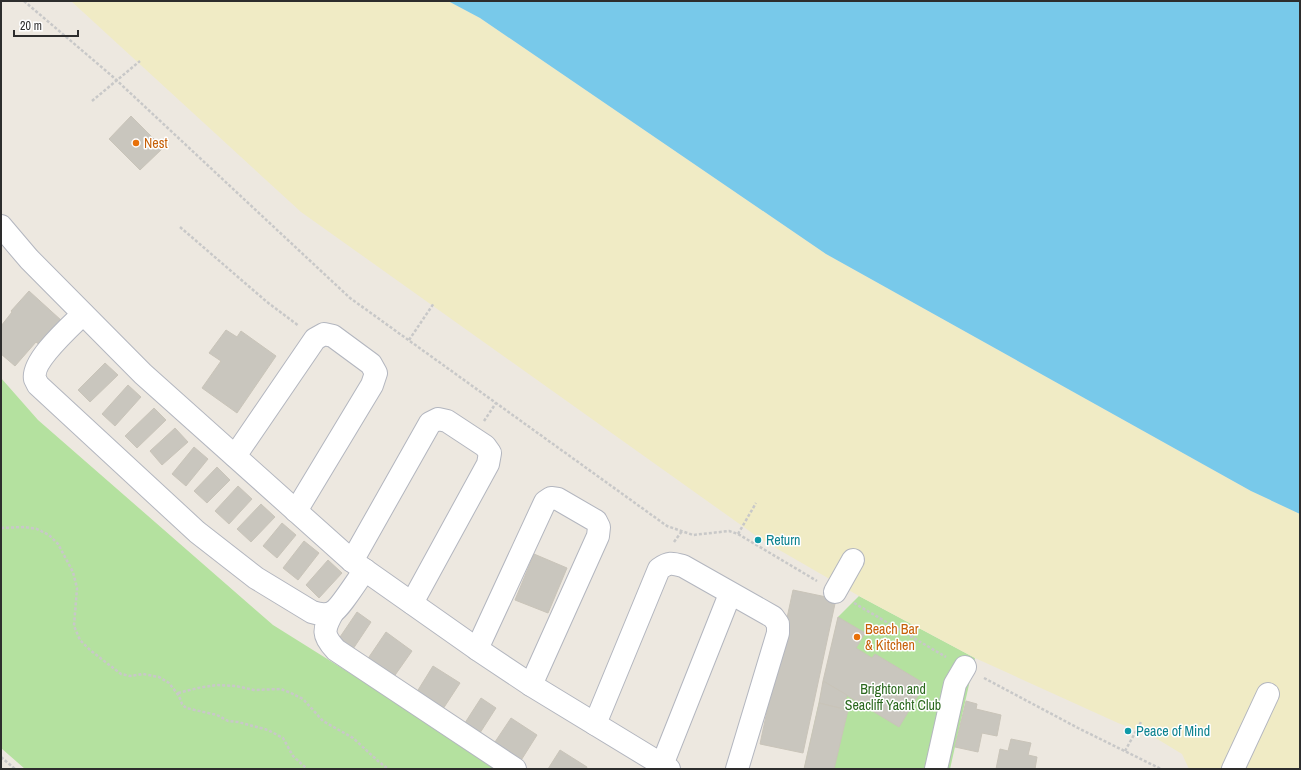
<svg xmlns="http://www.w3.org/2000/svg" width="1301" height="770" font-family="'Archivo Narrow',sans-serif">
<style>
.green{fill:#b4e19f}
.sand{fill:#f0ebc5}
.water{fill:#78c9ea}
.building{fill:#c9c6be;stroke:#c9c4b9}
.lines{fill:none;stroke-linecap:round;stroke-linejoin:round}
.minor-casing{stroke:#b3b6bf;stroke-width:24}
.path{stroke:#c8c8c8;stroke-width:2.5;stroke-dasharray:3 2;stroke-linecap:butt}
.minor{stroke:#fff;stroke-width:22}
.food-dot{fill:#e8710a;stroke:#fff;stroke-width:1.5}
.culture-dot{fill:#0f9aa8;stroke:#fff;stroke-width:1.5}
.labels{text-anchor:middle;stroke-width:3;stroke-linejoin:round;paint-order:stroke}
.food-label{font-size:14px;fill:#c56008;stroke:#fff;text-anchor:start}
.culture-label{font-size:14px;fill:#0d838f;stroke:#fff;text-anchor:start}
.park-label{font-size:14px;fill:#2b681e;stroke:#fff}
</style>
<rect width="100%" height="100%" fill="#ede8e0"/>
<g class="green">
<path d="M1 378 38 420 273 625 503 769H25L1 748Z"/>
<path d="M859 596 975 658 950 769H804L838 617Z"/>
</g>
<path class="sand" d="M71 1H448L480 18 826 254 1251 491 1300 514V769H1189L1182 754 1154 737 1118 723 975 658 859 596 762 540 301 212Z"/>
<path class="water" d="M448 1H1300V514L1251 491 826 254 480 18Z"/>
<g class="building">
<path d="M131 116 163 148 140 170 109 139Z"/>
<path d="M29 291 62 321 41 346 36 342 15 366 1 354V326L12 312 11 311Z"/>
<path d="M226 330 237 337 241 331 276 356 237 413 202 388 221 361 209 353Z"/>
<path d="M105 363 118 375 90 402 78 390Z"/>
<path d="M128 385 141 397 115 426 102 414Z"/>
<path d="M154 408 166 420 137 448 125 436Z"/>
<path d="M175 428 188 442 162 465 150 451Z"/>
<path d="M194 447 208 459 186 486 172 474Z"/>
<path d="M217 467 230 480 207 503 194 491Z"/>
<path d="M238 486 252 499 229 524 215 511Z"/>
<path d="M261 504 275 517 251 542 237 529Z"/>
<path d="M282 523 296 535 277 558 263 546Z"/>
<path d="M304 541 319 553 298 580 283 568Z"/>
<path d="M534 554 567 568 548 613 515 600Z"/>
<path d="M328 560 342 573 319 598 306 585Z"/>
<path d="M793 590 836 599 803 753 760 744Z"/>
<path d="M357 612 371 622 353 649 338 640Z"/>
<path d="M838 617 865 633 856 648 872 658 875 654 925 684 899 727 823 681Z"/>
<path d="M386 632 412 651 393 678 367 660Z"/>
<path d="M433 666 460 683 441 712 415 695Z"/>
<path d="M823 681 847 695 843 709 819 703Z"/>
<path d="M481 698 496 708 478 736 463 726Z"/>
<path d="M966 701 977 704 976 709 1001 715 997 736 982 733 978 752 955 747Z"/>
<path d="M819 703 848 710 834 769H804Z"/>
<path d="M511 718 537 735 520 762 493 745Z"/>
<path d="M1011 739 1031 743 1028 755 1037 757 1035 769H996L1000 749 1008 751Z"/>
<path d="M560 750 587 767 586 769H548Z"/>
</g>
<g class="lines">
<defs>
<g id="minor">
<path d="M1 226 29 259 143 374 352 561 477 649 531 685 669 769"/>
<path d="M83 314C71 326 31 361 35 379 36 381 37 383 38 385L197 532 256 578 312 612C318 614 326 616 333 612 341 607 358 579 365 570"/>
<path d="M235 456 315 339 324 334 333 336 371 364 376 373 372 385 296 511"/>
<path d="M352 561 430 423 438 419 447 421 485 446 490 453 488 464 412 603"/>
<path d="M835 592 853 560"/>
<path d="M333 612C323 630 322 635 336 650L515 769"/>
<path d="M477 649 545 502 551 498 558 499 596 521 599 527 598 536 531 685"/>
<path d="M595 724 659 569C669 562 672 563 683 566L773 617 778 624V633L737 769"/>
<path d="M662 765 730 594"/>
<path d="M936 769 955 684 965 667"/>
<path d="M1233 769 1268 694"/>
</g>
</defs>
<use href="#minor" class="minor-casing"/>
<g class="path">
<path d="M24 1 112 76 350 298 667 526 693 535 729 531 738 534 817 581"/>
<path d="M92 101 140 61"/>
<path d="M180 227 267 302 299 326"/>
<path d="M409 340 434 303"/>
<path d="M484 421 496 403"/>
<path d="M1 528 24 527 37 529 49 535 58 544 73 572 77 588 74 626 80 640 90 650 121 674 130 676 143 674 159 677 169 683 179 696 182 704 186 708 217 715 228 721 238 722 268 730 283 738 293 756 307 769"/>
<path d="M738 534 756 503"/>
<path d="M674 542 682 531"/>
<path d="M854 603 946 657"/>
<path d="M984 678 1078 728 1161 769"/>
<path d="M178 693 198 688 217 685 236 686 254 690 281 689 291 693 303 699 323 721 353 738 378 761 388 769"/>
<path d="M1125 751 1141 722"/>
<path d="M1 757 15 769"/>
</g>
<use href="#minor" class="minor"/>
</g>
<g class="food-dot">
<circle cx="136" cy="143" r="4"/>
<circle cx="857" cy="637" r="4"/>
</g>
<g class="culture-dot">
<circle cx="758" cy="540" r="4"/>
<circle cx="1128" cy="731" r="4"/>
</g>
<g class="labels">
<g class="food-label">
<text x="144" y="148">Nest</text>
<text x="865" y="634">Beach Bar<tspan x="865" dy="16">&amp; Kitchen</tspan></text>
</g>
<g class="culture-label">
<text x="766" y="545">Return</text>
<text x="1136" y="736">Peace of Mind</text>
</g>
<g class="park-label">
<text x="893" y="694">Brighton and<tspan x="893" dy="16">Seacliff Yacht Club</tspan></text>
</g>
</g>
<rect width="1301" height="770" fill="none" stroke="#2d2d2d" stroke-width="4"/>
<path d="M14 30v6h64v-6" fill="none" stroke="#2d2d2d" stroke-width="2"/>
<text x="20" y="30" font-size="12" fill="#2d2d2d" stroke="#ffffff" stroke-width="3" paint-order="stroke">20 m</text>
</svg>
